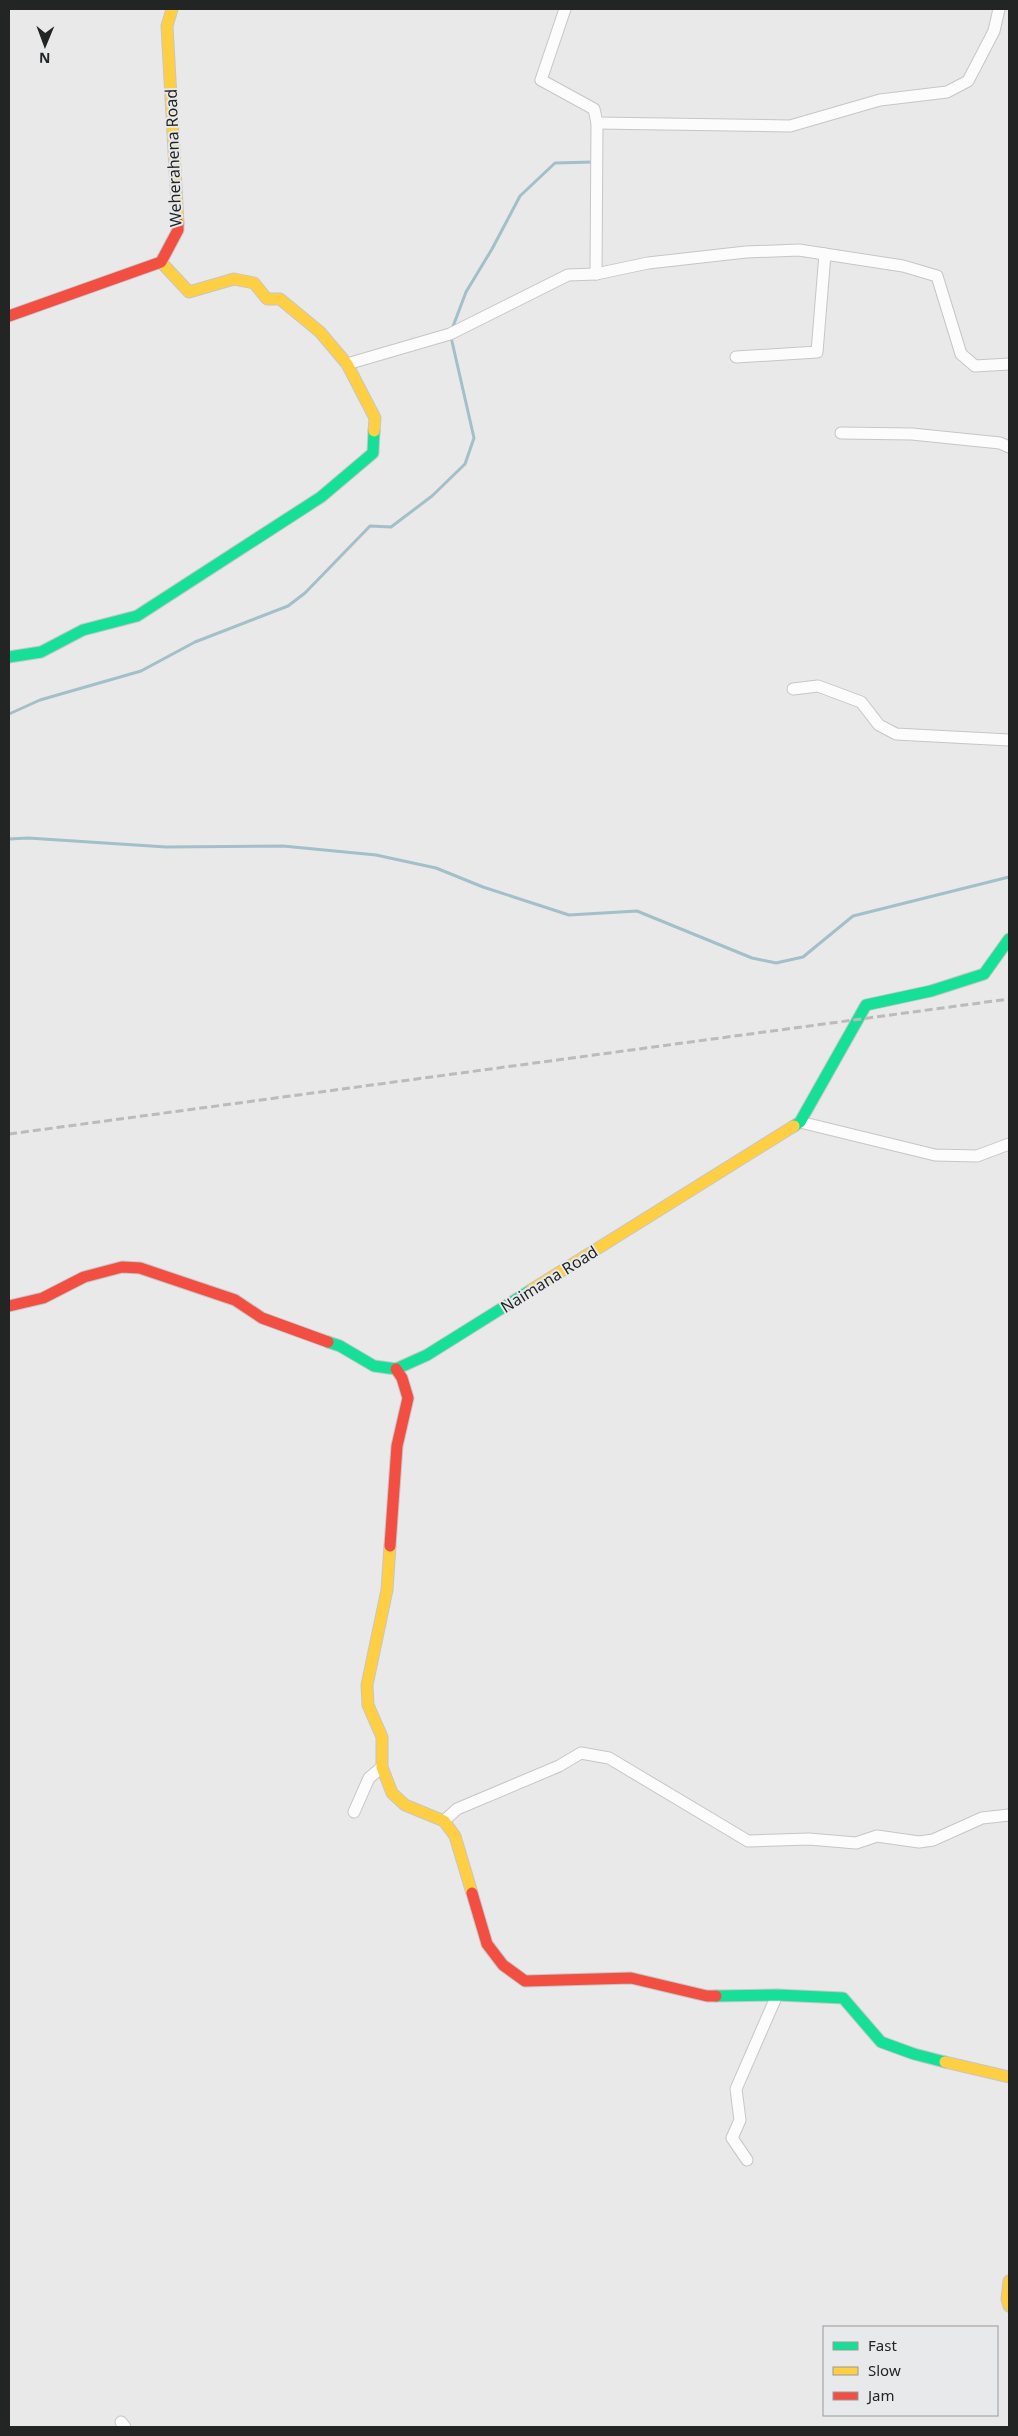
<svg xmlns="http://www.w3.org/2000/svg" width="1018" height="2436" font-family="'Noto Sans',sans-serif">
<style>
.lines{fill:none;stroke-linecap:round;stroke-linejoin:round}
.stream{stroke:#a3bfc8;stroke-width:3}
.street-casing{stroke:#c6c6c7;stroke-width:13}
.fast-casing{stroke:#c6c6c7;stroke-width:13}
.slow-casing{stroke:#c6c6c7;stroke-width:13}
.jam-casing{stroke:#c6c6c7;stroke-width:13}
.street{stroke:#fcfcfc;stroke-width:11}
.fast{stroke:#16e098;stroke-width:11}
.slow{stroke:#ffcf43;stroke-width:11}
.jam{stroke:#f24e42;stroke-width:11}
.rail{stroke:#bbb;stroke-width:3;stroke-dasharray:8 4;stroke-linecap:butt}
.labels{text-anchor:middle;stroke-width:4;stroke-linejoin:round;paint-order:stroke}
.street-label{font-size:16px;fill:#232424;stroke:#e8e9eb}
</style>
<rect width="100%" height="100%" fill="#e9e9ea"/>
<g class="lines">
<g class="stream">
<path d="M452 329 466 292 492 249 520 196 555 163 593 162"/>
<path d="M9 714 40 700 141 671 195 642 288 606 305 593 370 526 391 527 432 496 465 464 474 438 451 337"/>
<path d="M9 839 28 838 166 847 283 846 376 855 436 868 483 887 569 915 637 911 752 958 776 963 803 957 853 916 1009 877"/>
</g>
<defs>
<g id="street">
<path d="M565 9 541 80 594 109 597 123 596 274"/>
<path d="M597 123 790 126 880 100 947 92 968 81 994 31 999 9"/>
<path d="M736 357 817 352 825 254"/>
<path d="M347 364 450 334 568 275 596 274 648 263 746 252 799 250 903 266 937 276 961 354 975 366 1009 364"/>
<path d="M841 433 912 434 1000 443 1009 447"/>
<path d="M793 689 818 686 861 702 879 725 896 734 1009 740"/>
<path d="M800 1122 935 1155 977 1156 1009 1144"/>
<path d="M354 1812 369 1778 382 1767"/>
<path d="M444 1821 457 1809 559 1766 581 1753 609 1758 748 1841 809 1839 856 1843 877 1836 919 1842 933 1840 982 1818 1009 1815"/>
<path d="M747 2160 732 2138 740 2120 736 2089 777 1995"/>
<path d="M121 2422 125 2427"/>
</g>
<g id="fast">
<path d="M9 657 41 652 83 630 137 616 321 497 373 453 374 431"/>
<path d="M794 1126 800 1122 866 1005 931 991 984 974 1009 939"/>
<path d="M328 1342 340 1346 374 1366 396 1369 427 1355 531 1290"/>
<path d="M716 1996 777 1995 843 1998 881 2042 914 2054 945 2062"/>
</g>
<g id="slow">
<path d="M172 9 167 26 178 223"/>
<path d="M161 262 189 292 234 279 254 283 267 299H280L320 332 347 364 375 418 374 431"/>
<path d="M531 1290 794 1126"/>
<path d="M390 1546 387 1590 367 1685 368 1705 382 1737V1767L392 1793 405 1805 444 1821 455 1836 472 1893"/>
<path d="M945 2062 1009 2077"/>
<path d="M1009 2281 1007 2299 1009 2306"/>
</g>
<g id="jam">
<path d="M9 316 161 262 178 230V223"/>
<path d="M9 1306 43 1298 84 1277 122 1267 140 1268 235 1300 262 1318 328 1342"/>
<path d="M390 1546 397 1446 408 1398 402 1378 396 1369"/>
<path d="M472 1893 487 1944 503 1965 525 1981 631 1978 707 1996H716"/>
</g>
</defs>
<use href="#street" class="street-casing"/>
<use href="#fast" class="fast-casing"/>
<use href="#slow" class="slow-casing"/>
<use href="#jam" class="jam-casing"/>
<use href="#street" class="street"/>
<use href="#fast" class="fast"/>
<use href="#slow" class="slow"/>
<use href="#jam" class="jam"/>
<path class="rail" d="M9 1134 1009 999"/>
</g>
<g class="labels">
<g class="street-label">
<text transform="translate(173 158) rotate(-92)" y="6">Weherahena Road</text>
<text transform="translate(549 1279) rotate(-32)" y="6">Naimana Road</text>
</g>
</g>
<rect width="1018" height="2436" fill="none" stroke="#232424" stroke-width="20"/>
<rect x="823" y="2326" width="175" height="90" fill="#e8e9eb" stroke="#999a9b"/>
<rect x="833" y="2342" width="25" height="8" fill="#16e098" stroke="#999a9b"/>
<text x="868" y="2351" font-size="15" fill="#232424">Fast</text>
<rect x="833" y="2367" width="25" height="8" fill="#ffcf43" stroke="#999a9b"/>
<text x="868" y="2376" font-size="15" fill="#232424">Slow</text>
<rect x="833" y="2392" width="25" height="8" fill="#f24e42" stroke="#999a9b"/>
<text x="868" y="2401" font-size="15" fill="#232424">Jam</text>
<g transform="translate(45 45) rotate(181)" stroke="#e8e9eb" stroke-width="4" paint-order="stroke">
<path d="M0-4L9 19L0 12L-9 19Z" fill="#232424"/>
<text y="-8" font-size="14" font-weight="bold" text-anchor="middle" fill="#232424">N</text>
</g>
</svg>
